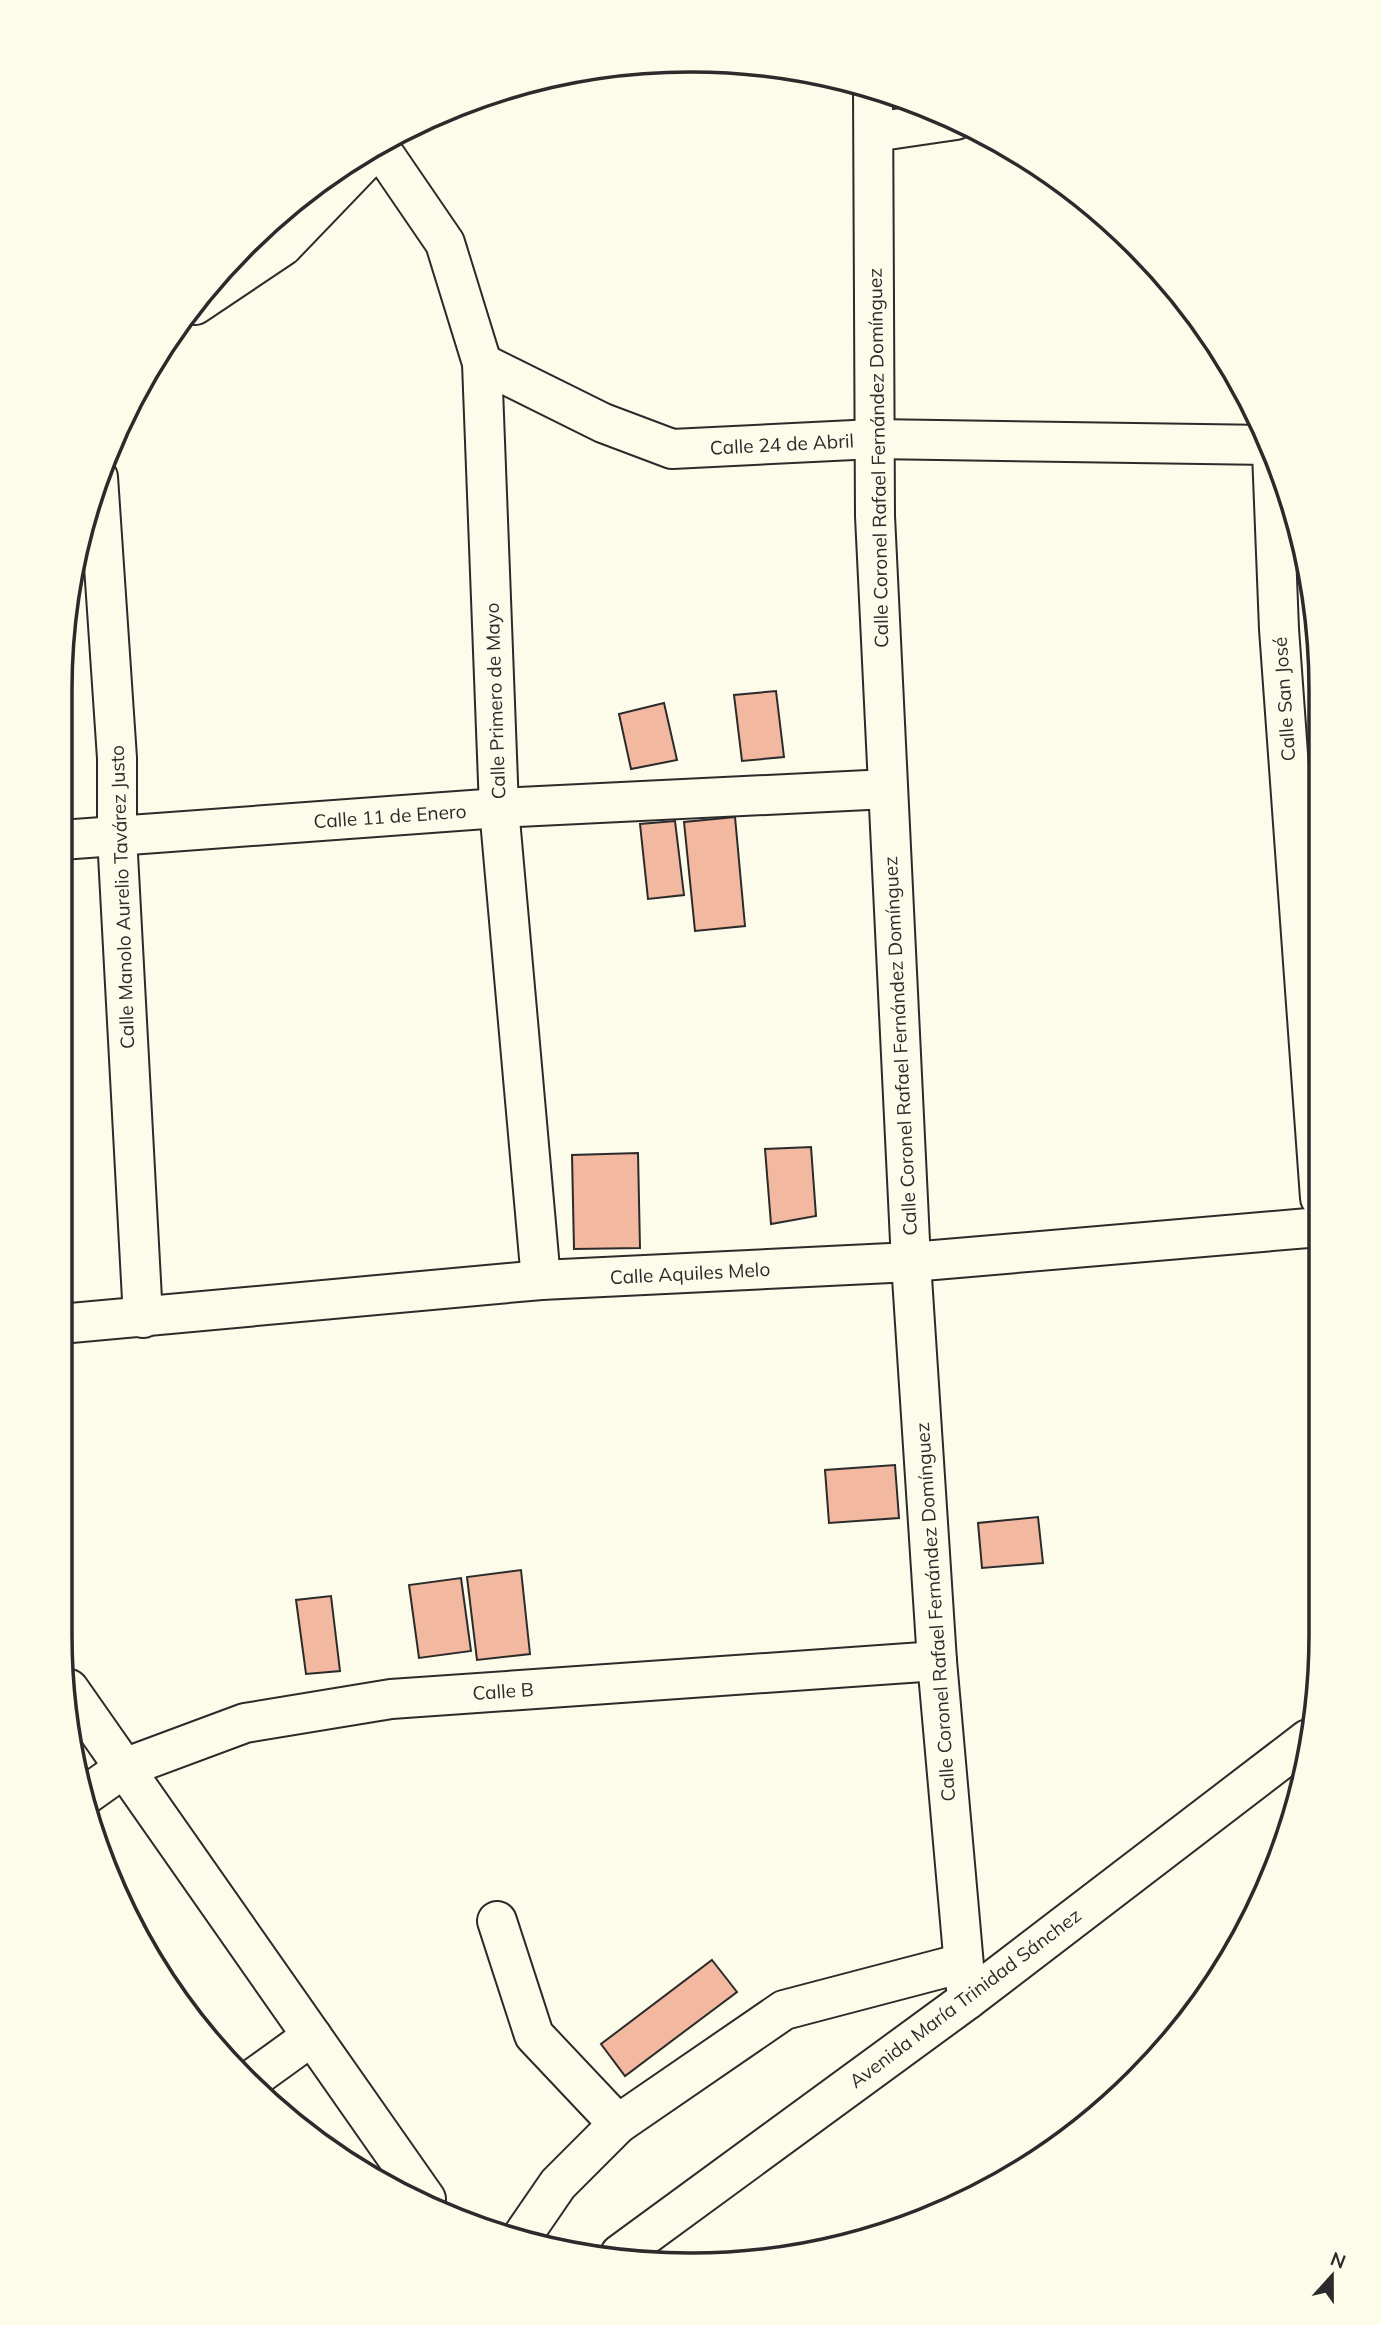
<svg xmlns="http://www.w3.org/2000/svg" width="1381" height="2325" font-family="Mulish,sans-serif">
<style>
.building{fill:#f2b8a0;stroke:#2b2b2b;stroke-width:2}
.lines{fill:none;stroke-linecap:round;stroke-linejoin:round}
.minor-casing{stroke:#2b2b2b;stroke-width:42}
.major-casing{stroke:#2b2b2b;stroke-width:42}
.minor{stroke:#fdfbea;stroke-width:38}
.major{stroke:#fdfbea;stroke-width:38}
.labels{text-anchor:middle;stroke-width:5;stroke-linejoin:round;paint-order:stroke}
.street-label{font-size:19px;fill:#2b2b2b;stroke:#fdfbea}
.rim{fill:none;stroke:#2b2b2b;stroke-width:3.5}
</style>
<rect width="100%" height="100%" fill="#fdfbea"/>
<g class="building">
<path d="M776 691 784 757 742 761 734 695Z"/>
<path d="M664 703 677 760 631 769 619 714Z"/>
<path d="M735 817 745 926 695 931 684 822Z"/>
<path d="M675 821 684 895 648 899 640 824Z"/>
<path d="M811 1147 816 1216 771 1224 765 1149Z"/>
<path d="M638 1153 640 1248 574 1249 572 1155Z"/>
<path d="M895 1465 899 1518 829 1523 825 1470Z"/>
<path d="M1038 1517 1043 1563 982 1568 978 1523Z"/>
<path d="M521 1570 530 1654 477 1660 467 1577Z"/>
<path d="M461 1578 471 1651 419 1658 409 1585Z"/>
<path d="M331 1596 340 1671 306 1674 296 1600Z"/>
<path d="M712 1960 737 1992 625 2076 601 2044Z"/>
</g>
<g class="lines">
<defs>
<g id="minor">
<path d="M873 90 875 516 911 1262 937 1661 967 2000"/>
<path d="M874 132 956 120"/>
<path d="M378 145 445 243 482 363 499 808 541 1280"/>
<path d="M195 305 283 246 379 146"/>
<path d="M482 363 603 423 672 449 874 439 1269 445"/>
<path d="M1272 452 1279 629 1320 1198"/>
<path d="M98 477 117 758V836L143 1318"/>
<path d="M61 840 499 808 888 789"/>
<path d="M60 1324 541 1280 911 1262 1320 1227"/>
<path d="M69 1689 426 2199"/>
<path d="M86 1795 124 1768 245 1723 391 1699 937 1661"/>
<path d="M497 1921 534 2035 618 2124"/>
<path d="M251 2080 312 2036"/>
<path d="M521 2238 558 2184 618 2124 784 2010 963 1963"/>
</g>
<path id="major" d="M620 2254 967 2000 1308 1739"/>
</defs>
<use href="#minor" class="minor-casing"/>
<use href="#major" class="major-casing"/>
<use href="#minor" class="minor"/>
<use href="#major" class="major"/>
</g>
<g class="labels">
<g class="street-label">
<text transform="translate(782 444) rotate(-3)" y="7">Calle 24 de Abril</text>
<text transform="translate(878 458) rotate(-91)" y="7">Calle Coronel Rafael Fernández Domínguez</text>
<text transform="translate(1284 699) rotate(-94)" y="7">Calle San José</text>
<text transform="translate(495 701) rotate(-92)" y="7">Calle Primero de Mayo</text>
<text transform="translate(390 816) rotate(-4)" y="7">Calle 11 de Enero</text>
<text transform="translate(122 897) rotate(-92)" y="7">Calle Manolo Aurelio Tavárez Justo</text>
<text transform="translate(900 1046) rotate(-93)" y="7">Calle Coronel Rafael Fernández Domínguez</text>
<text transform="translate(690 1273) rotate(-3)" y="7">Calle Aquiles Melo</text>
<text transform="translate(935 1612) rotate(-94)" y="7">Calle Coronel Rafael Fernández Domínguez</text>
<text transform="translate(503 1691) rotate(-4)" y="7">Calle B</text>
<text transform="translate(965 1998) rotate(-37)" y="7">Avenida María Trinidad Sánchez</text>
</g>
</g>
<path d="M0 0H1381V2325H0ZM690 72H691A618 618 0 0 1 1309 690V1635A618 618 0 0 1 691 2253H690A618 618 0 0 1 72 1635V690A618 618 0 0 1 690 72Z" fill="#fdfbea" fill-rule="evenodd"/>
<path class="rim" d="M690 72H691A618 618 0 0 1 1309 690V1635A618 618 0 0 1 691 2253H690A618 618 0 0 1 72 1635V690A618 618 0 0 1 690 72Z"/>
<g transform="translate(1332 2276) rotate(21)" stroke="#fdfbea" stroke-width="5" paint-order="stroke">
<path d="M0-5L12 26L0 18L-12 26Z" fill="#2b2b2b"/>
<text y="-10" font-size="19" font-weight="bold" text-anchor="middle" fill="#2b2b2b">N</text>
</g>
</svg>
